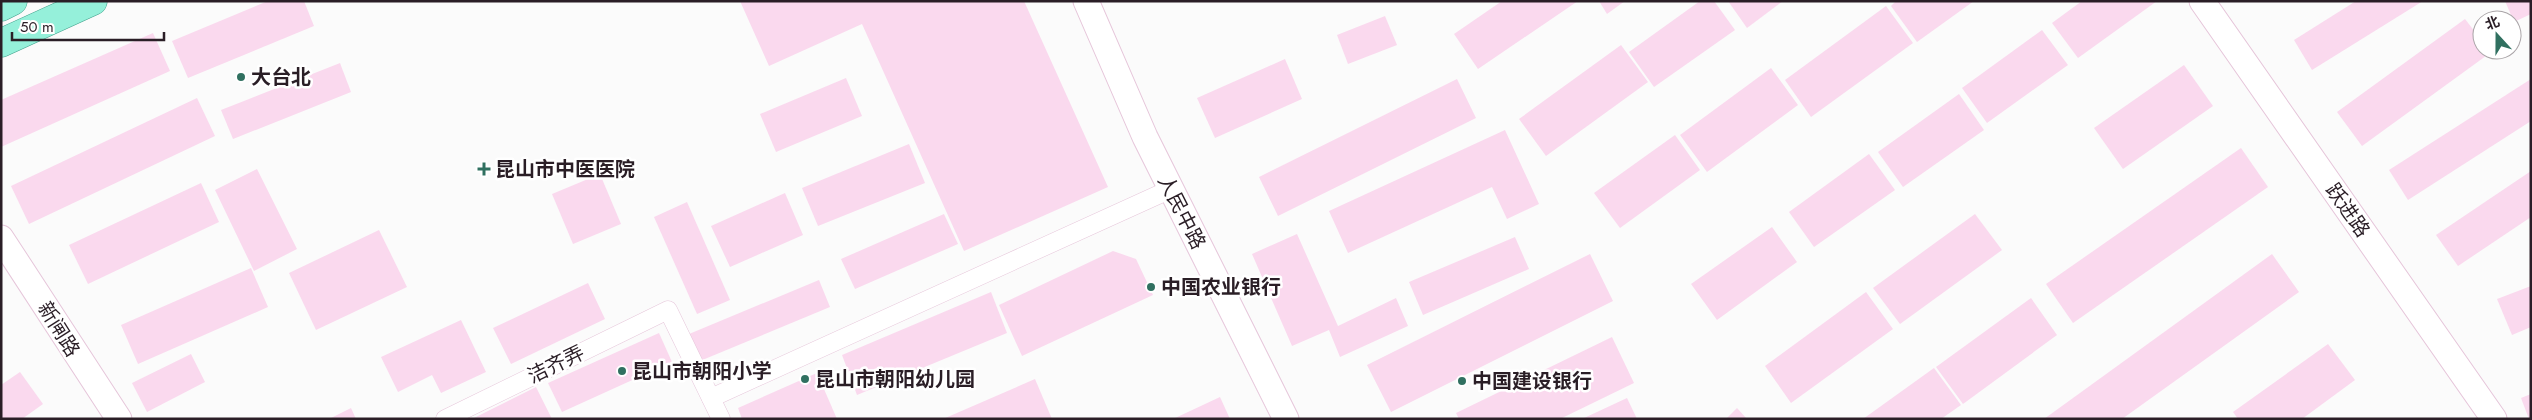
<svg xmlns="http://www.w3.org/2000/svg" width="2532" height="420" font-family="Jost,'Noto Sans SC',sans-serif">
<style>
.building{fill:#fad9ee}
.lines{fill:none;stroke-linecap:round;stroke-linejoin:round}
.street-casing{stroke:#e6c6da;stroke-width:19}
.secondary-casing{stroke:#e6c6da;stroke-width:27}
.primary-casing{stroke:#42a08b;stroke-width:29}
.street{stroke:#fff;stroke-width:18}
.secondary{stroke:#fff;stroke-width:25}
.primary{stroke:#95f0da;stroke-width:28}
.poi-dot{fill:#307060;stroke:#fff;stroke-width:2}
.labels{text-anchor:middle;stroke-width:5;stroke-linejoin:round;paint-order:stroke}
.poi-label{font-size:20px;font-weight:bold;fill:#2a1e26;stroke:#fff;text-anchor:start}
.street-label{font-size:20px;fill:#2a1e26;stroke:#fff}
</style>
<rect width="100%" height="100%" fill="#fbfbfb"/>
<g class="building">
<path d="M268 1H304L314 26 188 78 172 41Z"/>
<path d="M740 1H1024L1108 187 964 251 862 24 769 66Z"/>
<path d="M1502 1H1578L1478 69 1454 34Z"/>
<path d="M1599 1H1625L1607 14Z"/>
<path d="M1700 1H1714L1735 30 1654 87 1629 52Z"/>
<path d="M1728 1H1783L1747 28Z"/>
<path d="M1896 1H1974L1917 42 1891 6Z"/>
<path d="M2082 1H2157L2078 58 2052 23Z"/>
<path d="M2356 1H2423L2312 70 2294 40Z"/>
<path d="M2505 1H2531V14L2514 22Z"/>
<path d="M1886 6 1913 43 1811 117 1785 80Z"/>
<path d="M1385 16 1397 45 1348 64 1337 35Z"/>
<path d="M2465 19 2482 41V50H2488L2490 53 2362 146 2337 112Z"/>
<path d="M2042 30 2068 65 1987 123 1962 88Z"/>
<path d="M153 33 170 71 1 147V100Z"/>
<path d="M1621 45 1648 82 1546 156 1519 119Z"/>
<path d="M1285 59 1302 99 1215 138 1197 98Z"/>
<path d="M340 63 351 92 233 139 221 110Z"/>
<path d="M2184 65 2213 106 2123 169 2094 128Z"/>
<path d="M1771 68 1798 105 1707 172 1680 135Z"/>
<path d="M846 78 862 116 776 152 760 114Z"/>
<path d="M1457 79 1476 118 1278 216 1259 177Z"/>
<path d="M2531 79V121L2408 200 2389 170Z"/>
<path d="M1959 94 1984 130 1903 187 1878 152Z"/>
<path d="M197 98 215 136 29 224 11 186Z"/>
<path d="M1505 130 1539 204 1507 219 1492 187 1348 253 1329 211Z"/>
<path d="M1675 135 1700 170 1620 228 1594 193Z"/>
<path d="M909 144 925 183 818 226 802 188Z"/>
<path d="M2241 148 2268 187 2073 323 2046 284Z"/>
<path d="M1869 154 1895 190 1814 247 1789 212Z"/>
<path d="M257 169 297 249 254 271 215 190Z"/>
<path d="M2531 171V217L2458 266 2436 235Z"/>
<path d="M600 174 621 224 573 244 552 194Z"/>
<path d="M201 183 219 222 88 284 69 245Z"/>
<path d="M785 193 803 235 730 267 711 226Z"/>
<path d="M687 202 730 300 697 314 654 217Z"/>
<path d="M944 214 958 244 855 289 841 259Z"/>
<path d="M1975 214 2002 250 1900 324 1873 288Z"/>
<path d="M1772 227 1797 262 1717 320 1691 284Z"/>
<path d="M379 230 407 287 316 330 289 273Z"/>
<path d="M1297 234 1338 326 1396 298 1408 326 1340 357 1329 330 1292 346 1252 254Z"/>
<path d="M1515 237 1529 269 1423 315 1409 282Z"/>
<path d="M1113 251 1136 259 1153 295 1022 356 999 305Z"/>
<path d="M1590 254 1613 301 1391 412 1367 365Z"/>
<path d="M2272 254 2299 292 2122 419H2044Z"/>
<path d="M251 268 268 307 138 364 121 325Z"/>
<path d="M819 280 830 307 700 361 689 334Z"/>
<path d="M588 283 605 319 511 364 493 328Z"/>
<path d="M2531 286V327L2512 335 2497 299Z"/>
<path d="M991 292 1007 333 857 395 842 355Z"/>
<path d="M1866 292 1893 329 1791 403 1765 366Z"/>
<path d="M2031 298 2057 335 1963 404 1936 367Z"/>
<path d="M461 320 486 372 441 393 432 375 398 392 381 357Z"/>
<path d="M659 333 672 362 562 412 548 383Z"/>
<path d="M1612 337 1634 383 1560 419H1459L1456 413Z"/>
<path d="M2328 344 2355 380 2302 419H2238L2233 412Z"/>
<path d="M191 354 205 382 147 412 132 383Z"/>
<path d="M1934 368 1961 405 1941 419H1863Z"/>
<path d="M20 372 43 404 22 419H1V385Z"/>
<path d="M817 373 837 419H742L738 408Z"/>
<path d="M1035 379 1052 419H943Z"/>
<path d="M536 387 552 419H472Z"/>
<path d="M2531 394V419H2529L2521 398Z"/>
<path d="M1220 397 1230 419H1173Z"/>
<path d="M1627 398 1637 419H1582Z"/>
<path d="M351 408 356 419H329Z"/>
<path d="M1737 408 1747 419H1726Z"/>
</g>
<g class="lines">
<defs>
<g id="street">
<path d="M711 398 1171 189"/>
<path d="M445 419 668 310 721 419"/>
</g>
<g id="secondary">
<path d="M1086 1 1145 137 1286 419"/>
<path d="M2202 1 2494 419"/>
<path d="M1 238 119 419"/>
</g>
<g id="primary">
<path d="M1 7 13 1"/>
<path d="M1 43 93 1"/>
</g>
</defs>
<use href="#street" class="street-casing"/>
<use href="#secondary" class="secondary-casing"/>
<use href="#primary" class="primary-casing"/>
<use href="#street" class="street"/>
<use href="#secondary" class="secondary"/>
<use href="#primary" class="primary"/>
</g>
<g class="poi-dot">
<circle cx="241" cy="77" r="5"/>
<path d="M481.5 161.5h5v5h5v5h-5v5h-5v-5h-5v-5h5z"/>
<circle cx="1151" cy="287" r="5"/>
<circle cx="622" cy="371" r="5"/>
<circle cx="805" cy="379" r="5"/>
<circle cx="1462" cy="381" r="5"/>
</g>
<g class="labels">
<g class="poi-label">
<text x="251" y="84">大台北</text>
<text x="495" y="176">昆山市中医医院</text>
<text x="1161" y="294">中国农业银行</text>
<text x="632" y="378">昆山市朝阳小学</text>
<text x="815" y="386">昆山市朝阳幼儿园</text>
<text x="1472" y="388">中国建设银行</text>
</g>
<g class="street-label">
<text transform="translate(2348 210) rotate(55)" y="7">跃进路</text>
<text transform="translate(1182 212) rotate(63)" y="7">人民中路</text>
<text transform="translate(59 329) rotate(58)" y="7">新闸路</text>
<text transform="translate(556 364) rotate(-26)" y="7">洁齐弄</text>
</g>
</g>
<rect width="2532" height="420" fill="none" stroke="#2a1e26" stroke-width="5"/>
<g transform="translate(2497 35) rotate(339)"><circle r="24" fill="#ffffff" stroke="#aaa5a8"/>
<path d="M0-4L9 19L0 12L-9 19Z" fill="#307060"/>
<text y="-8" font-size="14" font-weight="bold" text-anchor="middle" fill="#2a1e26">北</text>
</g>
<path d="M12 32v8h152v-8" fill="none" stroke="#2a1e26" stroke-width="2.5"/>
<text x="20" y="32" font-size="15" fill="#2a1e26" stroke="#ffffff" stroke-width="4" paint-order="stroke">50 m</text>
</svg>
